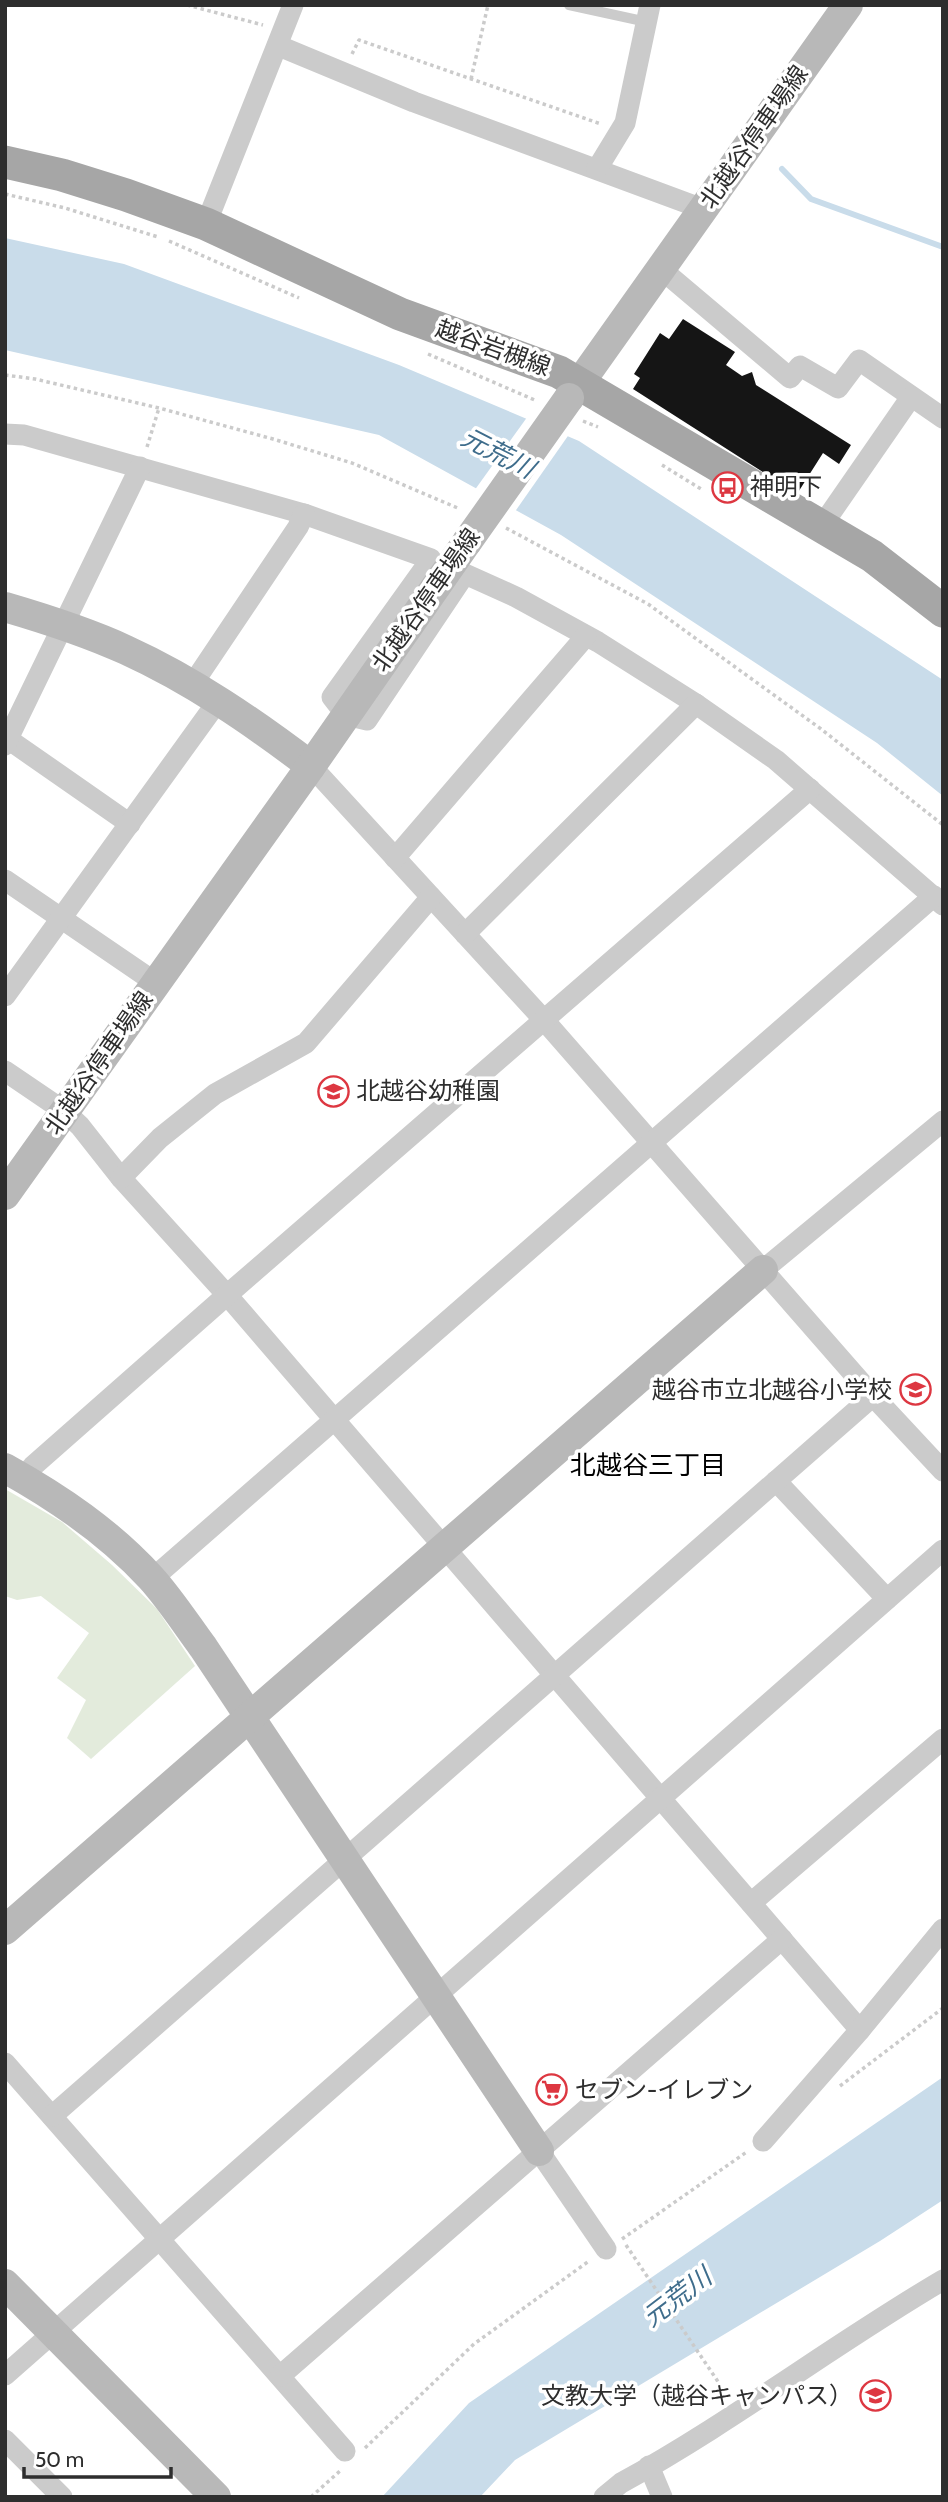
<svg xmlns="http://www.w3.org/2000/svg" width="948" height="2502" font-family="Cabin,'Noto Sans JP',sans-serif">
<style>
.green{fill:#e3ebdc}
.water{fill:#c9dcea}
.pier{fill:#fff}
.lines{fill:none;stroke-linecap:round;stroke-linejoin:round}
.stream{stroke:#c9dcea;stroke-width:6}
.building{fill:#151515}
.path{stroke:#cbcbcb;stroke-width:3.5;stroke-dasharray:3.5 3.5;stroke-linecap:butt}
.lane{stroke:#cbcbcb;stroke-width:10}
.street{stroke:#cbcbcb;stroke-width:21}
.secondary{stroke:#b8b8b8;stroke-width:30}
.primary{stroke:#a6a6a6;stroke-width:33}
.secondary-bridge{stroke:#b8b8b8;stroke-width:30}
.labels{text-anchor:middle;stroke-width:7;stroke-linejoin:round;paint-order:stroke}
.street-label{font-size:24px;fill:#2e2e2e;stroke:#fff}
.poi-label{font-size:24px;fill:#2e2e2e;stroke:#fff;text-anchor:start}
.water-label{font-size:26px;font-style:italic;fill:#3f6d8c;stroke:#fff}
.neighbourhood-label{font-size:26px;fill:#000;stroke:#fff}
</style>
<rect width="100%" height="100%" fill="#fff"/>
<path class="green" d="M5 1489 62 1522 112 1565 157 1609 195 1666 91 1759 67 1738 86 1700 57 1678 89 1633 41 1596 17 1600 5 1596Z"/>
<g class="water">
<path d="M5 238 124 264 399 365 579 441 943 680V796L877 743 561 535 379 435 5 350Z"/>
<path d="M943 2077V2200L880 2241 515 2460 480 2497H382L469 2403Z"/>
</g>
<path class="pier" d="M528 416 570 433 514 513 474 491Z"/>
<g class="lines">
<path class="stream" d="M782 169 811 199 943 247"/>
</g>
<path class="building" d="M683 319 735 352 726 365 742 376 752 372 756 385 851 445 839 464 823 453 797 494 633 389 640 378 634 374 660 333 669 339Z"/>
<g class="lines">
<g class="path">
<path d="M187 5 263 25"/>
<path d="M352 54 359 40 601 124"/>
<path d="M471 79 488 5"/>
<path d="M5 194 65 208 158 237"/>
<path d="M169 241 299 298"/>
<path d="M428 354 537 401"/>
<path d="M5 375 35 379 159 408 273 439 352 463 460 509"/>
<path d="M583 421 598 427"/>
<path d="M147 447 159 408"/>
<path d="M662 465 701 489"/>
<path d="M506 528 648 604 821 729 943 825"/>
<path d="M840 2086 943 2008"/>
<path d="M622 2239 748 2151"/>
<path d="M626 2245 727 2395"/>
<path d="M365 2448 474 2344 589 2261"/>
<path d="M311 2497 341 2470"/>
</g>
<path class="lane" d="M569 5 647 22"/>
<g class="street">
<path d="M279 46 414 102 703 209"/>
<path d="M597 169 625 123 650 5"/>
<path d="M206 224 293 5"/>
<path d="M661 269 790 378 800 366 838 388 859 360 943 418"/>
<path d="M5 434 24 435 304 514 431 559 332 697 346 715 367 720 465 574 516 597 598 642 696 704 776 760 943 905"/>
<path d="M821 527 911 397"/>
<path d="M192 685 298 527 304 514"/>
<path d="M8 739 130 824"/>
<path d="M5 745 140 467"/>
<path d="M311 766 544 1020 873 1396 943 1471"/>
<path d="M395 858 586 636"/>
<path d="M5 880 156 983"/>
<path d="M465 934 696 704"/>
<path d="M5 996 218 701"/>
<path d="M5 1071 64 1111 80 1126 121 1178 227 1295 860 2030"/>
<path d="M121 1178 160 1138 215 1094 306 1043 431 897"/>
<path d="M763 1270 943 1121"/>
<path d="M23 1478 33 1466 227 1295 810 789"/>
<path d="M776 1481 887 1599"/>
<path d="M152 1579 934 896"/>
<path d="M751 1903 943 1739"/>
<path d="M5 2063 345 2451"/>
<path d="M52 2116 873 1396"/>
<path d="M763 2141 860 2030 943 1929"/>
<path d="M539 2151 606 2249"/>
<path d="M5 2375 943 1550"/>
<path d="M280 2376 782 1939"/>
<path d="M5 2440 62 2497"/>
<path d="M649 2466 662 2497"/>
<path d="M604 2497 621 2483C732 2422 834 2344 943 2280"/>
</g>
<g class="secondary">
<path d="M569 398 848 5"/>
<path d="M5 607C46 619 87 632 126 650 192 680 253 722 311 766"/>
<path d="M5 1195 311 766 467 542"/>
<path d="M5 1468C59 1498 109 1532 151 1578 170 1599 186 1624 203 1647L539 2151"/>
<path d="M5 1930 763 1270"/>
<path d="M5 2284 216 2497"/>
</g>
<path class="primary" d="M5 162 62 175 126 195 206 224 400 314 559 372 872 556 943 611"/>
<path class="secondary-bridge" d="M467 542 569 398"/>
</g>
<defs>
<symbol id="bus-ring" viewBox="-11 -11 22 22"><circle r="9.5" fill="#fff" stroke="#dd3741" stroke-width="1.5"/><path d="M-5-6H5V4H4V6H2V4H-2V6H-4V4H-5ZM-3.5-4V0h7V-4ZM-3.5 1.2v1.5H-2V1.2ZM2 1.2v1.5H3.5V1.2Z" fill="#dd3741"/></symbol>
<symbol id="school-ring" viewBox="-11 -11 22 22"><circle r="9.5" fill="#fff" stroke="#dd3741" stroke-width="1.5"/><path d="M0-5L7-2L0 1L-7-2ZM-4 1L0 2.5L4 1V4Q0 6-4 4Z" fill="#dd3741"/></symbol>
<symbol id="supermarket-ring" viewBox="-11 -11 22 22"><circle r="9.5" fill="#fff" stroke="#dd3741" stroke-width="1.5"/><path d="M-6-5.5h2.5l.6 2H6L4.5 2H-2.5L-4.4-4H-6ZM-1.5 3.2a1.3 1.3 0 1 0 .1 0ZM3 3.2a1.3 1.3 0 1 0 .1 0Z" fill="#dd3741"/></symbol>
</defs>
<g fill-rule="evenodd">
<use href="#bus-ring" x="710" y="470" width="35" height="35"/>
<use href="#school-ring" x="316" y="1074" width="35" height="35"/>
<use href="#school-ring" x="898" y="1372" width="35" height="35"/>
<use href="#supermarket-ring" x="534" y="2072" width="35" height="35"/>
<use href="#school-ring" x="858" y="2378" width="35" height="35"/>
</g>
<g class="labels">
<g class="street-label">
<text transform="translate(754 137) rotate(-55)" y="8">北越谷停車場線</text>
<text transform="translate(493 348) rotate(20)" y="8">越谷岩槻線</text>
<text transform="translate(426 600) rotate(-55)" y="8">北越谷停車場線</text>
<text transform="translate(99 1063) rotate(-55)" y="8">北越谷停車場線</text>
</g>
<g class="poi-label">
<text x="750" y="495">神明下</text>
<text x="356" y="1099">北越谷幼稚園</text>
<text x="892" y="1398" text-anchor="end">越谷市立北越谷小学校</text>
<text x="575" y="2098">セブン-イレブン</text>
<text x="853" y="2404" text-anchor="end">文教大学（越谷キャンパス）</text>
</g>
<g class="water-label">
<text transform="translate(498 453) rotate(27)" y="9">元荒川</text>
<text transform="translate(677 2297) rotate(-37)" y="9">元荒川</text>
</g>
<g class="neighbourhood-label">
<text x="648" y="1474">北越谷三丁目</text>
</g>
</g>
<rect width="948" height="2502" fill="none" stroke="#2e2e2e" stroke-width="14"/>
<path d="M24 2467v10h147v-10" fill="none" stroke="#2e2e2e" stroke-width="3.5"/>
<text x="35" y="2467" font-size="21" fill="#2e2e2e" stroke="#ffffff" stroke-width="5" paint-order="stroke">50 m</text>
</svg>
